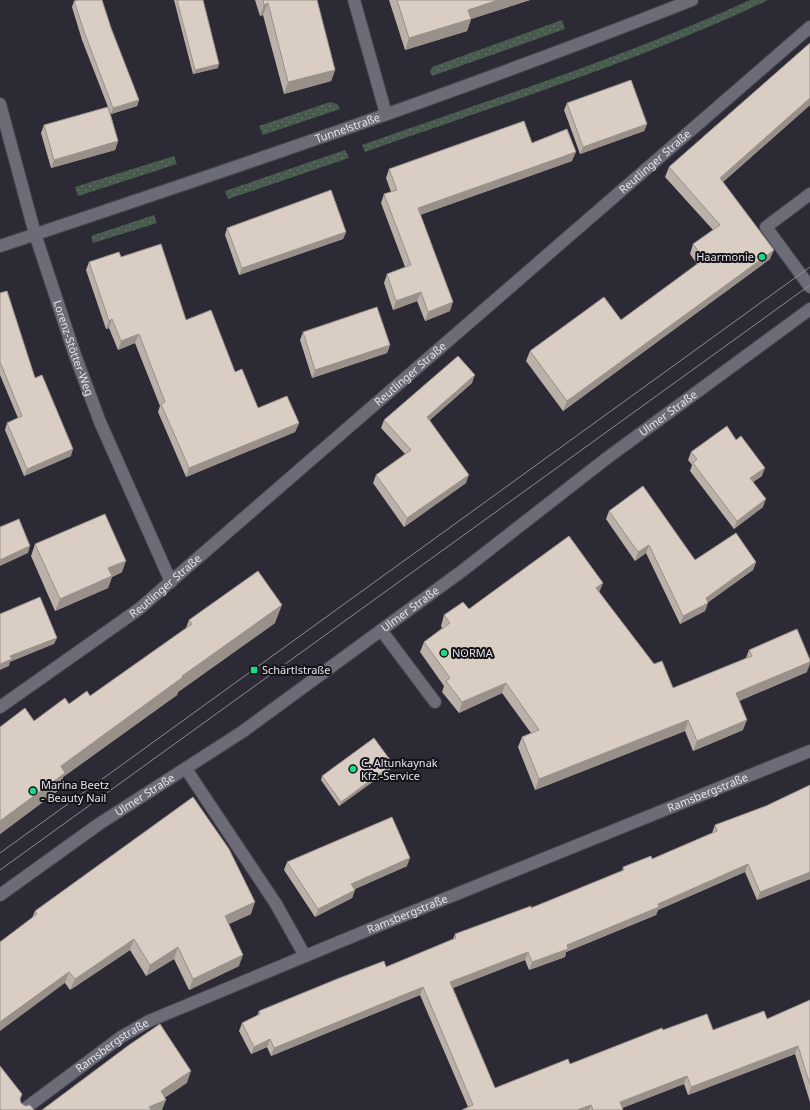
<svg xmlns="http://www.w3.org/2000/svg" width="810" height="1110" font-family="'Noto Sans',sans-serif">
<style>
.grass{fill:url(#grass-dots)}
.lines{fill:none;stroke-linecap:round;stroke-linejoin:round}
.lane-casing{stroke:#46454d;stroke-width:14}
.street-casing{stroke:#46454d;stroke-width:14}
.secondary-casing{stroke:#46454d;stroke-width:14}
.lane{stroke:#6c6b78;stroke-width:12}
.street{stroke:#6c6b78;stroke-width:12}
.secondary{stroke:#6c6b78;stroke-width:12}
.tram{stroke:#8d8c95;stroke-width:1}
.wall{fill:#bbb1a9}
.shaded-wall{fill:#999089}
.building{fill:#dacec4;stroke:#999089}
.poi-dot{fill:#1ad988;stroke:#141318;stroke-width:1.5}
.labels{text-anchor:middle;stroke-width:4;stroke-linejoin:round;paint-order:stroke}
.street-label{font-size:11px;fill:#e3e2ea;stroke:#141318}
.poi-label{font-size:11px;fill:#e3e2ea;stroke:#141318;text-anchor:start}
</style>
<defs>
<pattern id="grass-dots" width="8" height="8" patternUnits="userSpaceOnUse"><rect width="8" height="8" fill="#485a4e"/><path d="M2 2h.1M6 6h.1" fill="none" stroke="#627168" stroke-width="1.8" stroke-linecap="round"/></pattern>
</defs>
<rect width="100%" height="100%" fill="#2b2a35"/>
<g class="grass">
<path d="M750 0H768C640 61 498 105 365 152L362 145C492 99 625 57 750 0Z"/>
<path d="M562 20 565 29 432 76 430 72 432 67Z"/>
<path d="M330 102 337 104 340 109 263 135 259 126Z"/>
<path d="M345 150 349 158 228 199 225 191Z"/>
<path d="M174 156 177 164 78 196 75 187Z"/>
<path d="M154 215 157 223 93 243 91 236Z"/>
</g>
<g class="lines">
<defs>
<g id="lane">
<path d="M810 194 766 227 810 287"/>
<path d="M381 630 435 702"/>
</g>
<g id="street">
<path d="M354 0 386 114"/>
<path id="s1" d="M0 104 35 234 75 355 100 422 171 582"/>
<path id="s2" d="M0 246C232 169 465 90 692 0"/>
<path id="s3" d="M0 707 139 609 810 27"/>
<path d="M186 769 276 904 305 956"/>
<path id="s4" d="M23 1110 121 1037 149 1021 380 925 810 751"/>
</g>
<g id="secondary">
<path id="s5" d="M0 895 99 824 242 732 462 571 607 458 810 309"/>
</g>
</defs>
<use href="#lane" class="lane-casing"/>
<use href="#street" class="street-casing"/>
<use href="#secondary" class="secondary-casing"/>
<use href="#lane" class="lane"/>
<use href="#street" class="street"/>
<use href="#secondary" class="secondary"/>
<g class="tram">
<path d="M0 853 810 267"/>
<path d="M0 870 810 285"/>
</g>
</g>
<g class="wall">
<path d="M174 0H203L218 68 193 74Z"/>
<path d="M255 0H317L335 70 331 81 284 94 263 15 260 16Z"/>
<path d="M389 0H530L471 19 467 31 405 50Z"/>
<path d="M74 1 111 28 139 100 137 106 111 114 109 108 118 141 115 150 51 168 41 133 44 125 108 107 82 40 72 7Z"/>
<path d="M810 43V105L723 182 770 259 563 411 526 361 530 351 621 320 697 264 690 254 693 244 713 230 665 177 669 167Z"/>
<path d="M567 103 647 124 644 131 580 154 564 110Z"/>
<path d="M532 143 572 161 420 215 450 311 425 321 417 301 393 310 384 283 387 274 405 267 381 203 384 194 391 192 386 178 389 169Z"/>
<path d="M227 228 346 232 343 239 239 275 225 235Z"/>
<path d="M121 257 186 320 235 372 258 408 299 423 295 432 186 477 158 412 160 406 135 343 118 350 109 328 106 329 86 270 89 262Z"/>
<path d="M0 293 35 378 71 456 24 476 5 430 7 423 18 418 0 375Z"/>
<path d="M303 332 390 345 387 353 312 378 300 340Z"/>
<path d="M472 383 430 420 466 483 404 527 373 483 376 475 405 454 381 428 384 420Z"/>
<path d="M691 452 762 476 753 482 763 507 734 529 690 471 692 465 688 460Z"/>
<path d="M609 511 695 560 756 562 753 570 708 602 705 611 680 624 646 553 635 561 606 519Z"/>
<path d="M35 544 122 572 112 577 108 588 55 611 31 556Z"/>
<path d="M599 592 654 664 673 688 746 658 749 650 807 672 739 701 743 730 693 751 685 731 535 790 518 747 522 737 531 733 502 693 459 713 442 692 444 686 420 652 424 642 442 628 441 626 444 615 469 609Z"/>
<path d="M189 620 275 623 178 692 177 695 63 777 59 790 0 834V727L34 721 69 704 90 696 186 628Z"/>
<path d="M392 768 339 806 321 780 322 776Z"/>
<path d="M810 785V879L757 900 745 872 658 910 656 915 566 952 565 957 529 970 525 960 453 988 495 1088 570 1064 663 1030H713L767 1019 810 1000V1102L795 1054 688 1095 684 1084 622 1108 623 1110H462L468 1107 420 995 271 1056 267 1047 251 1054 239 1031 242 1023 257 1016 259 1011 386 967 453 939 455 934 531 908 622 871 623 867 652 859 712 833 715 825 766 806Z"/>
<path d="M287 862 407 866 355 889 352 898 315 917 284 870Z"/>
<path d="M35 911 251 914 229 924 239 966 189 990 174 959 146 976 130 950 70 990 65 983 32 918Z"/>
</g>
<g class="shaded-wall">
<path d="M498 0H530L471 19 467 31 405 50 409 38 468 10Z"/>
<path d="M268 3 263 15 260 16 264 5Z"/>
<path d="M219 64 218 68 193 74 195 70Z"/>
<path d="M335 70 331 81 284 94 288 82Z"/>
<path d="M810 98V105L716 188 720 178Z"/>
<path d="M139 100 137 106 111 114 113 108Z"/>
<path d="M647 124 644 131 580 154 583 147Z"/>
<path d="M118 141 115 150 51 168 54 160Z"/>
<path d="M576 152 572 161 414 217 418 208Z"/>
<path d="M346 232 343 239 239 275 242 268Z"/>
<path d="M774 250 770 259 563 411 567 401Z"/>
<path d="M421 292 417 301 393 310 396 301Z"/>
<path d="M453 302 450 311 425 321 428 312Z"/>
<path d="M112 319 109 328 106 329 109 321Z"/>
<path d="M139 334 135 343 118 350 121 341Z"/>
<path d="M390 345 387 353 312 378 315 370Z"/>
<path d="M475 375 472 383 424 425 427 417Z"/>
<path d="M299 423 295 432 186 477 189 468Z"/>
<path d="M73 449 71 456 24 476 27 469Z"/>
<path d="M765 468 762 476 747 486 750 478Z"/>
<path d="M469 475 466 483 404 527 407 518Z"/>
<path d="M766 499 763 507 734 529 737 521Z"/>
<path d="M649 545 646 553 635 561 638 552Z"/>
<path d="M30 546 28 553 0 566V560Z"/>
<path d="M126 561 122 572 112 577 108 588 55 611 60 599 108 568Z"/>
<path d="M756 562 753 570 703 606 708 603 705 611 680 624 683 616 706 598Z"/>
<path d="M603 583 599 593 596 588Z"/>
<path d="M282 605 275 623 178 692 177 695 63 777 59 790 0 834V821L61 766 182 676Z"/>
<path d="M57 638 54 644 10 662 9 666 0 670V664L10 656Z"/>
<path d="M810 662V664L807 672 732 704 736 693Z"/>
<path d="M506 683 502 693 459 713 462 702Z"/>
<path d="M688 720 685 731 535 790 539 779Z"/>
<path d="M747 720 743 730 693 751 697 741Z"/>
<path d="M393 764 392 768 339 806 341 802Z"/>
<path d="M410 858 407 866 348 892 351 884Z"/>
<path d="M748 864 745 872 658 910 656 915 566 952 565 957 529 970 532 962 567 945 658 904Z"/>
<path d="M810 872V879L757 900 760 892Z"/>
<path d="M355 890 352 898 315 917 318 909Z"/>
<path d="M255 902 251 914 221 927 225 916Z"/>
<path d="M134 939 130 950 70 990 75 979Z"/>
<path d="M178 947 174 959 146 976 150 965Z"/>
<path d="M528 952 525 960 447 990 450 982Z"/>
<path d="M243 955 239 966 189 990 193 979Z"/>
<path d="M69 972 65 983 0 1031V1022Z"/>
<path d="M423 987 420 995 271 1056 274 1048Z"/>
<path d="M270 1039 267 1047 251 1054 254 1047Z"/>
<path d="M798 1046 795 1054 688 1095 691 1087Z"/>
<path d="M191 1071 187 1083 157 1103 161 1091Z"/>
<path d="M687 1076 684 1084 617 1110 620 1102Z"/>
<path d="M166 1100 162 1110H148L149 1107Z"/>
<path d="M591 1105 589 1110H577Z"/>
</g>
<g class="building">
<path d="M78 0H102L111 28 139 100 113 108 85 34 74 1Z"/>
<path d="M177 0H203L219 64 195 70Z"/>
<path d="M263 0H317L335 70 288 82 268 3 264 5Z"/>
<path d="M397 0H498L468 10 471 19 409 38Z"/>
<path d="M810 43V98L720 178 774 250 567 401 530 351 604 297 621 320 704 259 693 244 720 225 669 167Z"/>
<path d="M631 80 647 124 583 147 567 103Z"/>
<path d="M108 107 118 141 54 160 44 125Z"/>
<path d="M524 121 532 143 567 129 576 152 418 208 453 302 428 312 421 292 396 301 387 274 411 265 384 194 397 190 389 169Z"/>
<path d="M331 190 346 232 242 268 227 228Z"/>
<path d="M161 244 186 320 211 310 235 372 242 369 258 408 287 396 299 423 189 468 161 404 165 402 139 334 121 341 112 319 109 321 89 262 119 252 121 257Z"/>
<path d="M7 291 35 378 42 375 73 449 27 469 7 423 22 416 0 362V293Z"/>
<path d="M377 307 390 345 315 370 303 332Z"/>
<path d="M458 356 475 375 427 417 469 475 407 518 376 475 411 450 384 420Z"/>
<path d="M727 426 736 440 741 436 765 468 750 478 766 499 737 521 693 463 697 459 691 452Z"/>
<path d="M643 486 695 560 736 533 756 562 706 598 708 603 683 616 649 545 638 552 609 511Z"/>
<path d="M105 514 126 561 108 568 112 576 60 599 35 544Z"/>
<path d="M19 519 30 546 0 560V527Z"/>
<path d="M569 536 603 583 596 588 654 664 662 661 673 688 752 656 749 650 797 629 810 660V662L736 693 747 720 697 741 688 720 539 779 522 737 539 730 506 683 462 702 446 681 450 678 424 642 450 623 444 615 463 602 469 609Z"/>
<path d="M258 571 282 605 182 676 183 677 61 766 65 773 0 821V727L25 708 34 721 65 698 69 704 87 691 90 696 192 624 189 620Z"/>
<path d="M40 597 57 638 10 656 12 659 0 664V614Z"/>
<path d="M374 738 393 764 341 802 322 776Z"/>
<path d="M810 785V872L760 892 748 864 658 904 659 907 567 945 568 949 532 962 528 952 450 982 495 1088 568 1059 570 1064 662 1028 663 1030 707 1014 713 1030 764 1011 767 1019 810 1000V1085L798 1046 691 1087 687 1076 620 1102 623 1110H593L591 1105 577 1110H462L473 1105 423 987 274 1048 270 1039 254 1047 242 1023 260 1014 259 1011 337 979 384 961 386 967 456 938 455 934 531 906V908L624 870 623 867 651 856 652 859 717 831 715 825 766 806Z"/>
<path d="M193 797 229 849 255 902 225 916 243 955 193 979 178 947 150 965 134 939 75 979 69 972 0 1022V942L37 914 35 911Z"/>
<path d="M392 817 410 858 351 884 355 890 318 909 287 862Z"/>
<path d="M160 1024 191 1071 161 1091 166 1100 149 1107 151 1110H42L129 1045Z"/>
<path d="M0 1066 22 1094 20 1099 21 1103 25 1106 30 1105 34 1110H0Z"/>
</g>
<g class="poi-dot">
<circle cx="762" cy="257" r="4"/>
<circle cx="444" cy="653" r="4"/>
<rect x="250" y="666" width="8" height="8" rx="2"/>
<circle cx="353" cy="769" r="4"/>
<circle cx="33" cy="791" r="4"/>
</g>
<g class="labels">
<g class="street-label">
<text dy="4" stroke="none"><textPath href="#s2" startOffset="367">Tunnelstraße</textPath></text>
<text dy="4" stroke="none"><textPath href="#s3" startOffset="853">Reutlinger Straße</textPath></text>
<text dy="4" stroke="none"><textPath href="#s1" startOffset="255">Lorenz-Stötter-Weg</textPath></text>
<text dy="4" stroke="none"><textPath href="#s3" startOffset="529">Reutlinger Straße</textPath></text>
<text dy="4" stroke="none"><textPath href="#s5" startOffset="824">Ulmer Straße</textPath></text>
<text dy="4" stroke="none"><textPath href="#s3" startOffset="205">Reutlinger Straße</textPath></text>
<text dy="4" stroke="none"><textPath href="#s5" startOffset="500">Ulmer Straße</textPath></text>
<text dy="4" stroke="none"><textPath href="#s4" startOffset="758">Ramsbergstraße</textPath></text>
<text dy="4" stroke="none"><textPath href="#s5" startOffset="176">Ulmer Straße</textPath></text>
<text dy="4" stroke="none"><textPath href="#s4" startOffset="434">Ramsbergstraße</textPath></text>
<text dy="4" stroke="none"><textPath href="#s4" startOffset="110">Ramsbergstraße</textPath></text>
</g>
<g class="poi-label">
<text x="754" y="261" text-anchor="end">Haarmonie</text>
<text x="452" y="657">NORMA</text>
<text x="262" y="674">Schärtlstraße</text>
<text x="361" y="767">C. Altunkaynak<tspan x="361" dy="13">Kfz.-Service</tspan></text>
<text x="41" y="789">Marina Beetz<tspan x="41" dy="13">- Beauty Nail</tspan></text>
</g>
</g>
</svg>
